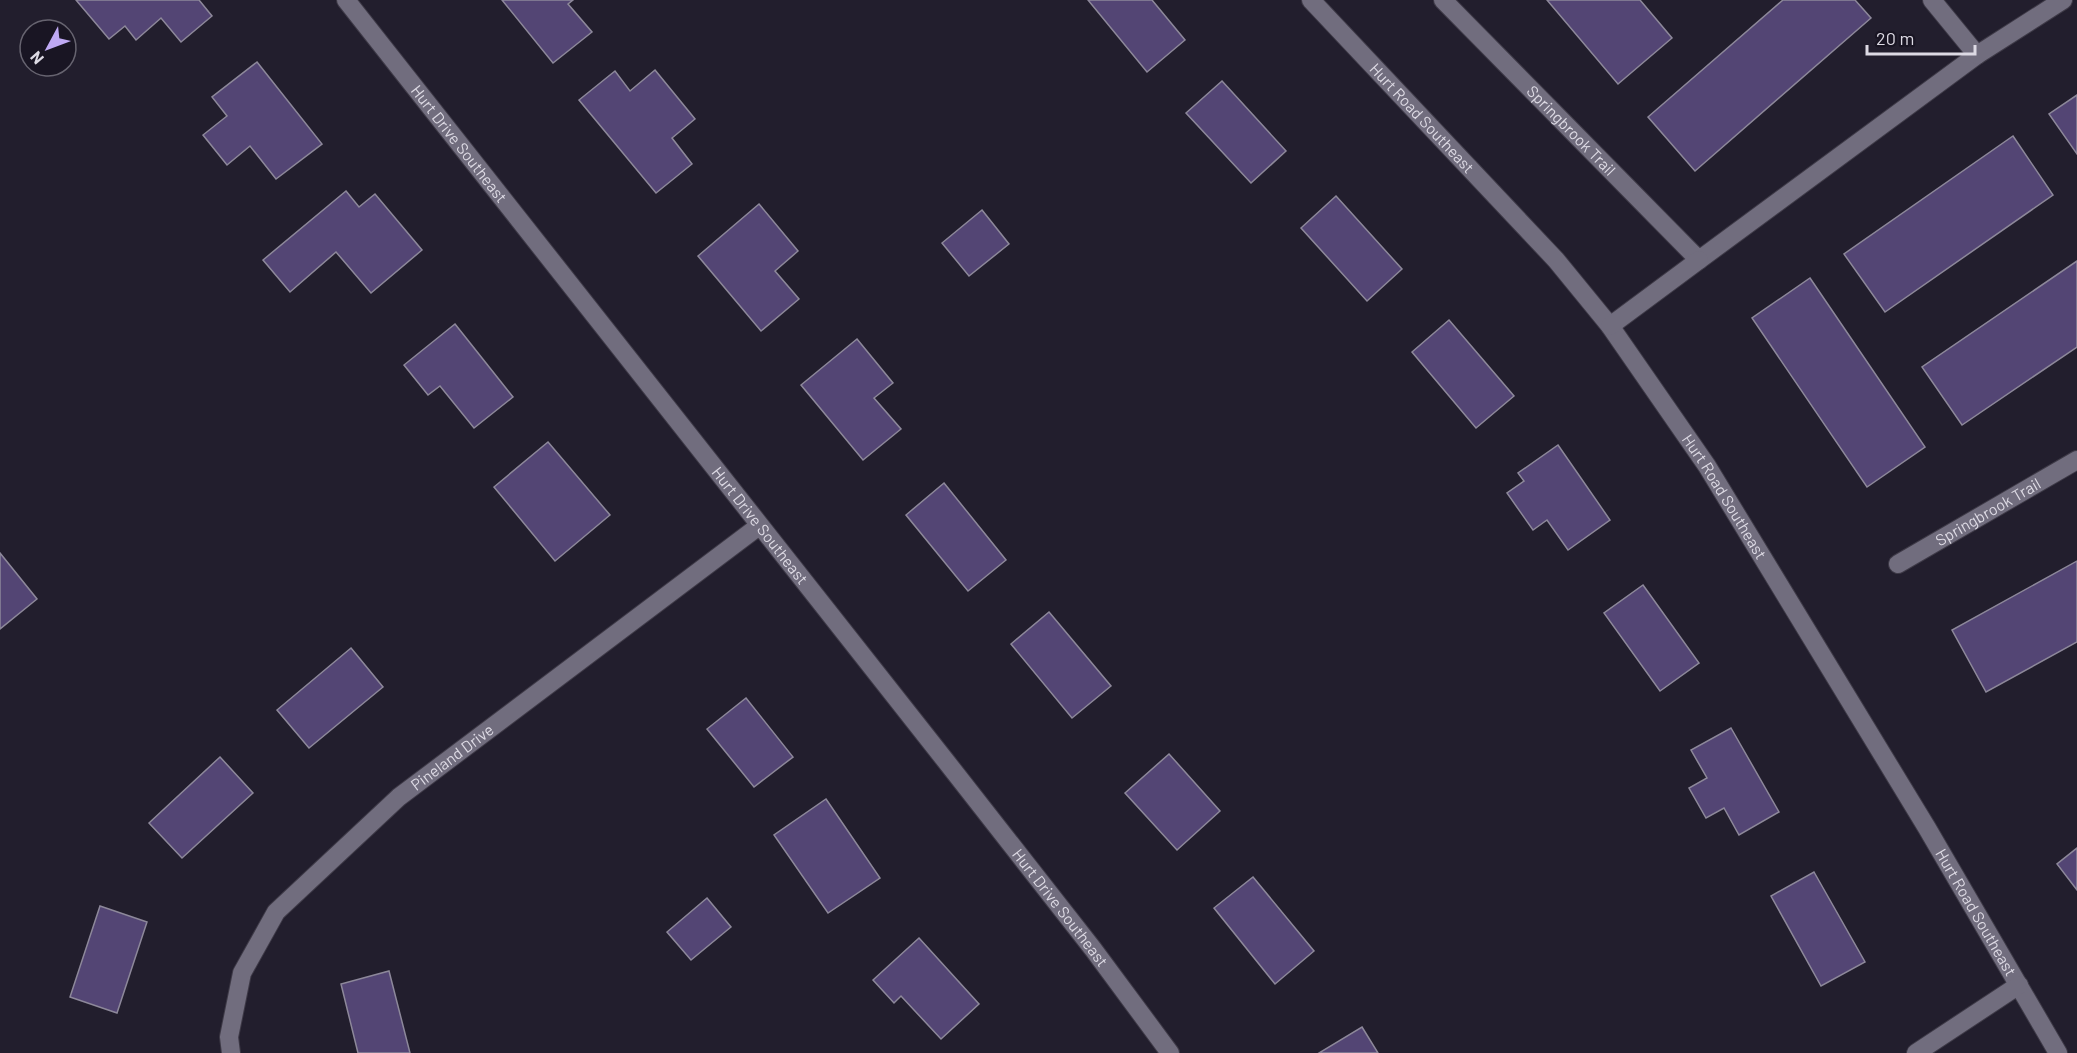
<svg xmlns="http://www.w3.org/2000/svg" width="2077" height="1053" font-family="Barlow,sans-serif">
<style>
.building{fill:#534574;stroke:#8d889a;stroke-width:1.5}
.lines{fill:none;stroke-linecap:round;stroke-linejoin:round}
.minor-casing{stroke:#3e3a47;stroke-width:20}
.minor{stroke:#716d7e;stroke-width:18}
.labels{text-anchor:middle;stroke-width:5;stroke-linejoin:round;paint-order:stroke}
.street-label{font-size:16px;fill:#dddae4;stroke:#191523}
</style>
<rect width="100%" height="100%" fill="#221e2d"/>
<g class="building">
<path d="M76 0H199L212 16 181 42 161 18 136 40 125 26 109 39Z"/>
<path d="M502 0H573L568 4 592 32 553 63Z"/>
<path d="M1088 0H1152L1185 40 1147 72Z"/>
<path d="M1547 0H1640L1672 38 1618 84Z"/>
<path d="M1783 0H1855L1871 18 1695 171 1648 117Z"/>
<path d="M257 62 322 144 276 179 250 146 227 165 203 135 227 116 212 97Z"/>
<path d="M655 70 695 119 672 138 692 164 656 193 579 100 615 71 630 91Z"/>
<path d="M1222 81 1286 151 1251 183 1186 113Z"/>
<path d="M2077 95V154L2049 114Z"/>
<path d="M2013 136 2053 195 1885 312 1844 254Z"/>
<path d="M346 191 359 207 375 194 422 250 371 293 336 252 290 292 263 260Z"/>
<path d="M1336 196 1402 269 1367 301 1301 228Z"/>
<path d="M759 204 798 251 775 271 799 299 761 331 698 256Z"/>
<path d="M982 210 1009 244 969 276 942 243Z"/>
<path d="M2077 261V347L1962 425 1922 367Z"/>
<path d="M1810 278 1925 447 1867 487 1752 318Z"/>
<path d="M1449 320 1514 396 1476 428 1412 352Z"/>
<path d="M455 324 513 397 474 428 440 386 428 395 404 365Z"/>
<path d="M857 339 893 383 874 398 901 429 863 460 801 385Z"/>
<path d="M548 442 610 515 555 561 494 487Z"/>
<path d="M1558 445 1610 520 1568 550 1547 520 1533 530 1507 493 1524 481 1518 473Z"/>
<path d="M944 483 1006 560 968 591 906 515Z"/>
<path d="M0 553 37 599 0 629Z"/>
<path d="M2077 561V642L1986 692 1952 630Z"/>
<path d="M1643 585 1699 663 1660 691 1604 613Z"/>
<path d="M1049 612 1111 686 1072 718 1011 644Z"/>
<path d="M351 648 383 687 309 748 277 710Z"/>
<path d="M746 698 793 757 754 787 707 729Z"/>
<path d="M1731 728 1779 812 1739 835 1724 808 1706 818 1689 788 1707 778 1691 750Z"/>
<path d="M1169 754 1220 811 1177 850 1125 793Z"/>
<path d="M220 757 253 793 182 858 149 823Z"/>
<path d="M826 799 880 878 828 913 774 835Z"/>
<path d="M2077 848V890L2057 864Z"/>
<path d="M1814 872 1865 962 1821 986 1771 896Z"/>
<path d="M1253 877 1314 951 1275 984 1214 908Z"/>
<path d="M707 898 731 927 691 960 667 932Z"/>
<path d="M100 906 147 922 117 1013 70 997Z"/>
<path d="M919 938 979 1004 941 1039 901 996 894 1003 873 980Z"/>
<path d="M389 971 410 1053H358L341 984Z"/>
<path d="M1362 1027 1378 1053H1319Z"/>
</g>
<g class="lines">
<defs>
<g id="minor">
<path id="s1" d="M346 0 945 760 1093 949 1170 1053"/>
<path id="s2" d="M1311 0 1556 260 1610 326 1707 466 1927 828 2058 1053"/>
<path id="s3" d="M1443 0 1699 260 1977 55 1932 0"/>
<path d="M1977 55 2063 0"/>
<path d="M1610 326 1699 260"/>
<path id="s4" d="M1898 564 2077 460"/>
<path id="s5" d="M231 1053 229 1037 242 973 276 912 399 797 759 526"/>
<path d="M1916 1053 2019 985"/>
</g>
</defs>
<use href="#minor" class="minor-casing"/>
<use href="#minor" class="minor"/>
</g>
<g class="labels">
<g class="street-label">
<text dy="6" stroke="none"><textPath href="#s2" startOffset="162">Hurt Road Southeast</textPath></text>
<text dy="6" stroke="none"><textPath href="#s3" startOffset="183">Springbrook Trail</textPath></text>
<text dy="6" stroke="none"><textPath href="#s1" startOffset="183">Hurt Drive Southeast</textPath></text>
<text dy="6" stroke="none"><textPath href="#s2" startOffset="648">Hurt Road Southeast</textPath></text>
<text dy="6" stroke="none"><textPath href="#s4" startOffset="104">Springbrook Trail</textPath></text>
<text dy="6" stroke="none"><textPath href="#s1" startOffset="669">Hurt Drive Southeast</textPath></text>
<text dy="6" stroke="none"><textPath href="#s5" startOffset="386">Pineland Drive</textPath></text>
<text dy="6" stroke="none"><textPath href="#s1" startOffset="1155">Hurt Drive Southeast</textPath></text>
<text dy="6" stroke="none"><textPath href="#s2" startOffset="1134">Hurt Road Southeast</textPath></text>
</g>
</g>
<g transform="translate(48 48) rotate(229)"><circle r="28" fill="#191523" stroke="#676470" stroke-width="1.5"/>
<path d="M0-4.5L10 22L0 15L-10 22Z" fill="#bfa9f4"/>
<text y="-9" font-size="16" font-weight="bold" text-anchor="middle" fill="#dddae4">N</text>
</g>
<path d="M1867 45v9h108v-9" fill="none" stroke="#dddae4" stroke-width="3"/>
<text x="1876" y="45" font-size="18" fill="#dddae4" stroke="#191523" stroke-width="4.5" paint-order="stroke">20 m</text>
</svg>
